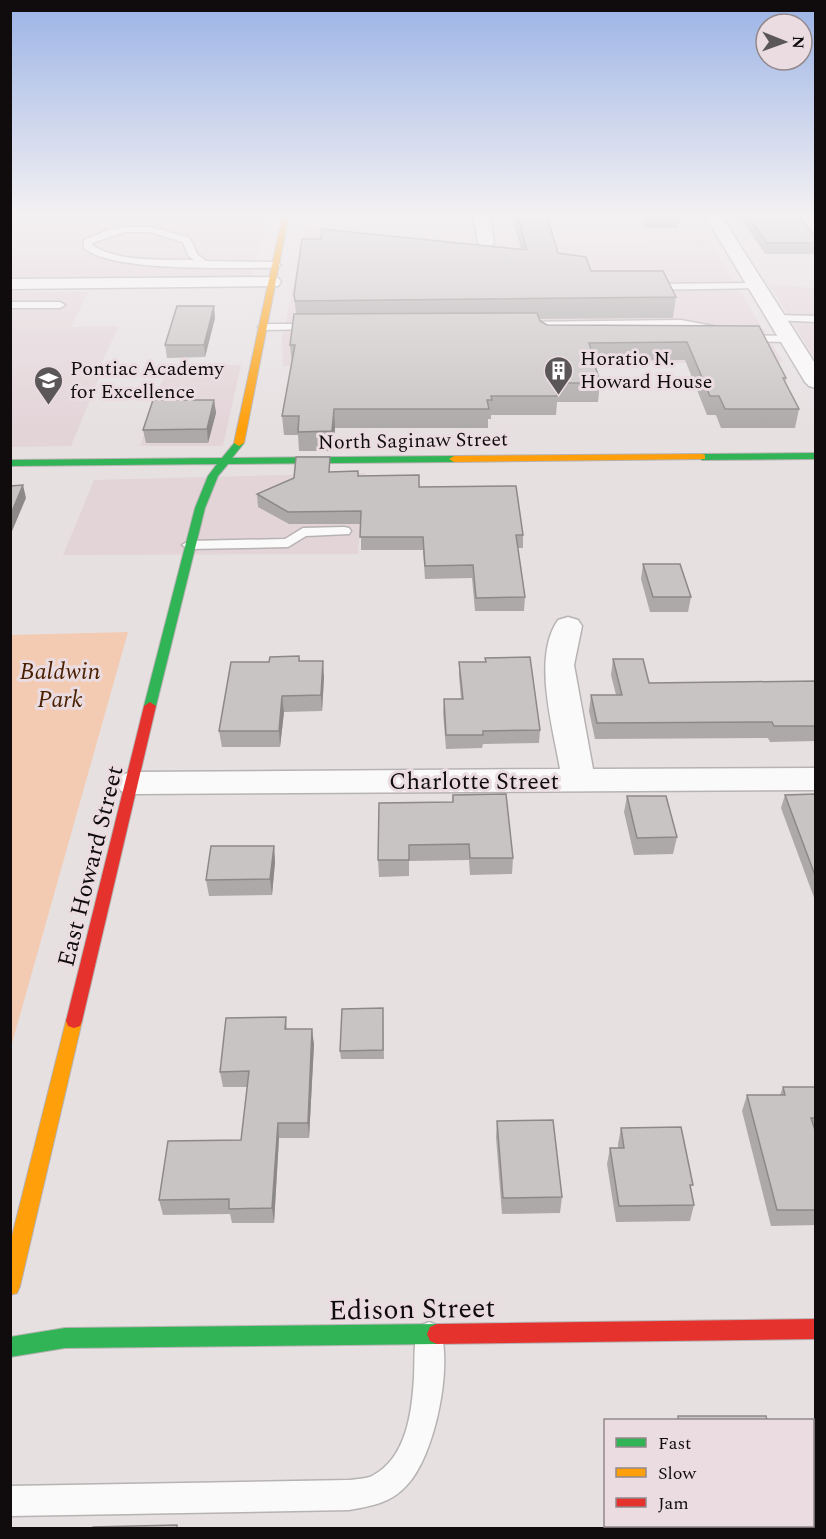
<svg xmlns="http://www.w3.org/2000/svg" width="826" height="1539" font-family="Spectral,serif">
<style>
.built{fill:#e3d4d8}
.green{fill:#f3cbb3}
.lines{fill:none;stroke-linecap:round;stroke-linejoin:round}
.lane-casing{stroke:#b7b2b3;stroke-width:3}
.street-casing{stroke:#b7b2b3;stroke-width:3}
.fast-casing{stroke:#b7b2b3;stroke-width:2}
.slow-casing{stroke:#b7b2b3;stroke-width:2}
.jam-casing{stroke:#b7b2b3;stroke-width:2}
.lane{fill:#fbfafa;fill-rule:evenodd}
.street{fill:#fbfafa;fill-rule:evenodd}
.fast{fill:#30b455;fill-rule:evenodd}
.slow{fill:#ff9f0a;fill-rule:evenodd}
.jam{fill:#e5322d;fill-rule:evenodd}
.wall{fill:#ada9a9}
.shaded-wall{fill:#8d8989}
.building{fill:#c9c4c4;stroke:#8d8989;stroke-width:1.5}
.labels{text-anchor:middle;stroke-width:6;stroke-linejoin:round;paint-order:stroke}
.far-poi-label{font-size:20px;fill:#100c0d;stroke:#eadce0;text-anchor:start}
.far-street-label{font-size:20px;fill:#100c0d;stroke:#eadce0}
.park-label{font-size:24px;font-style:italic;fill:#491f00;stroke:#eadce0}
.street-label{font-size:24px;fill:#100c0d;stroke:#eadce0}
.near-street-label{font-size:28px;fill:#100c0d;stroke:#eadce0}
</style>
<rect width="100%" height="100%" fill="#e6e0e1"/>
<g class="built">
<path d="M10 214H268L252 277 11 278Z"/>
<path d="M305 226 445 244 709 240 783 362 283 366 282 339Z"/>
<path d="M769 284 815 288V359Z"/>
<path d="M10 292H88L71 327 119 326 100 366H104L71 446 11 447Z"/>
<path d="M241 365 223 446H140L167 366Z"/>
<path d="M365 473 358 554 63 555 94 480Z"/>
</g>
<path class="green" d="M128 632 11 1047V635Z"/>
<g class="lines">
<defs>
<g id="lane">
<path d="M124 227H150L190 238 197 254 206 261 276 262 281 265 276 268C236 267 112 273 84 248V240L108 230ZM124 232H150L183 242 188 255 194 260C160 259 123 263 93 246L92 243Z"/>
<path d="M756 283 760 284V288L647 290 642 287 647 284Z"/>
<path d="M10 302H60L65 305 60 308H10Z"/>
<path d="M776 315 816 316V322L772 320 771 318Z"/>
<path d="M681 320 718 327 730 335 789 336 794 339 789 342 727 341 711 332 681 326 522 328 517 325 522 322Z"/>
<path d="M317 324 322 327 321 329 263 330 258 327 263 324Z"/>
<path d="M344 527 349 528 351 531 349 534 306 536 288 547 189 549 182 545 189 541 285 539 303 528Z"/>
<path d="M429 1322 439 1326C454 1363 435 1456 407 1485 391 1503 372 1506 349 1510L10 1516V1486L349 1480C356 1479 366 1479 372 1476 407 1458 412 1411 414 1377 415 1360 413 1342 419 1326Z"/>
</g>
<g id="street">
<path d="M473 214H489L494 242 492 246H480L478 242Z"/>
<path d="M704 214H720L816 365V388L809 386 805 382Z"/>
<path d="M272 277 278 278 281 282 278 286 10 289V279Z"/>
<path d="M568 617 578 620 582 626 574 665 593 769 816 768V790L133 794 121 791 116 783 121 775 133 772 560 769C553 727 532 657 558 620Z"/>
</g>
<g id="fast">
<path d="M239 440 244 443 232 458 454 456 459 459 454 462 228 464 218 476 205 508 156 706 154 709H146L144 706 195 508 208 476 217 464 10 466V460L222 458 236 441Z"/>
<path d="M816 453V459L702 460 697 457 702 454Z"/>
<path d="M437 1324 444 1327 447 1334 444 1341 437 1344 65 1348 10 1357V1337L65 1328Z"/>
</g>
<g id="slow">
<path d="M283 214H289L244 443 239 446 234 443Z"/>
<path d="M702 454 705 455V459L454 462 449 459 454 456Z"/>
<path d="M74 1014 80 1016 82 1021 20 1286 17 1293 10 1295V1244L66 1021 68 1016Z"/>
</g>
<g id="jam">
<path d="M150 702 156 706 82 1021 80 1026 74 1028 68 1026 66 1021 144 706Z"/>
<path d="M816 1319V1339L437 1344 430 1341 427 1334 430 1327 437 1324Z"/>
</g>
</defs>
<use href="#lane" class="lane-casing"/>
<use href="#street" class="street-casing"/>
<use href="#fast" class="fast-casing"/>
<use href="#slow" class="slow-casing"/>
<use href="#jam" class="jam-casing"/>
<use href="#lane" class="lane"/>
<use href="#street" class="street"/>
<use href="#fast" class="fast"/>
<use href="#slow" class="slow"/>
<use href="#jam" class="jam"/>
</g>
<g class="wall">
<path d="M206 214H236L231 217Z"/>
<path d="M511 214H623L584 215V218H548L558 253 591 271 676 297 673 318 539 319 540 321 547 325 759 326 786 378 785 383 799 409 795 428H721L716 415H707L685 360 594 361 600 383 598 402H557L556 415H491V419H488V428H335L333 451H299L298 435H284L282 416 292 363 290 345 296 314 294 294 521 249Z"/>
<path d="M639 214H678L680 217 678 228H645Z"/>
<path d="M738 214H798L816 238V254H765Z"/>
<path d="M215 318 205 357 167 358 165 345Z"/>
<path d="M214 400 216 413 208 443H146L143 430Z"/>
<path d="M331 472 419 487 523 535V548H518L525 597 524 611H475L472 578 425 579 423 550H361V524H289L258 507 257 494 294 478Z"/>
<path d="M643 564 691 597 688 612H650L641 579Z"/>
<path d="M299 656 300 661 324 677 322 711 284 712 280 747H222L219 731 269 662Z"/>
<path d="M485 658 540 730 539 743 483 744 482 748 446 749 443 713 444 699H461L459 676V662H485Z"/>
<path d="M613 659 649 683 816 681V741L770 742 768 738 595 739 589 711 591 695H616L611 675Z"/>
<path d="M816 794V903L781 808 785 795Z"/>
<path d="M453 795 513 858 512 874 470 875 469 860 409 861V876L379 877 378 860 452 802Z"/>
<path d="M627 796 677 837 673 854 634 855 624 812Z"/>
<path d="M274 846 275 862 272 895 209 896 206 880Z"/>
<path d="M383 1008 384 1059H341L340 1051Z"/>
<path d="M286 1017 287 1029 314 1044 309 1138H279L274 1223H232L230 1214 163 1215 159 1200 241 1140 248 1087H223L220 1072Z"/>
<path d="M783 1087H816V1225L771 1226 742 1111 747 1095H780Z"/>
<path d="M497 1121 562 1197 560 1213 502 1214 496 1137Z"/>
<path d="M621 1128 691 1190 694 1205 690 1221 616 1222 607 1164 610 1148H618V1144Z"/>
<path d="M816 1420V1433L813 1424Z"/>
<path d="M688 1526H790L789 1528H689Z"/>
</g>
<g class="shaded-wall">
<path d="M214 306 215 318 205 357 204 345Z"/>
<path d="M214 400 216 413 208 443 207 429Z"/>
<path d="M334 409 335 428 333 451 332 431Z"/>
<path d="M23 485 26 498 10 536V516Z"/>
<path d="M323 661 324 677 322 711 321 695Z"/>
<path d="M282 696 284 712 280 747 279 731Z"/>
<path d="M274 846 275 862 272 895 270 879Z"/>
<path d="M312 1029 314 1044 309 1138 308 1123Z"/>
<path d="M278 1123 279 1138 274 1223 272 1208Z"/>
</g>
<g class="building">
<path d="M517 214H546L558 253 586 257 591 271H663L676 297 295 301 294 294 302 239H321L322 229 527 250Z"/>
<path d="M645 214H678L680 217H646Z"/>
<path d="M747 214H798L816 238V243H767Z"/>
<path d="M177 306H214L204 345H165Z"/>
<path d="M537 313 540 321 547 325 759 326 786 378H783L799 409H725L719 396H710L687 342 589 343 600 383H555L557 396H491L492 400H487L489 409H334L332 431 298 432 299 416H282L295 345H290L294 314Z"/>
<path d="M153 400H214L207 429 143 430Z"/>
<path d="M296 457H330L329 472 358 471V476L419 475V487L516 486 523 535H516L525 597 476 598 473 565 425 566 423 537H360L361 511 288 512 257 494 294 478Z"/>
<path d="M23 485 10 516V486Z"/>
<path d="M643 564H680L691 597H653Z"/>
<path d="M299 656V661H323L321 695 282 696 279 731H219L231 662H269L270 657Z"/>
<path d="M530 657 540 730 483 731V735H446L444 699H463L459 662H486L485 658Z"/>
<path d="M613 659H643L649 683 816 681V726H774L772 722 597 723 591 695H622Z"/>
<path d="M506 794 513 858H470L469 844 409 845V860H378L379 803 453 802V795Z"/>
<path d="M816 794V878L785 795Z"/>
<path d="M627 796H666L677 837 637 838Z"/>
<path d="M211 846H274L270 879 206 880Z"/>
<path d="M383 1008V1050L340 1051 342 1009Z"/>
<path d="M286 1017 285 1029H312L308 1123H278L272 1208 229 1209V1199L159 1200 168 1141 241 1140 249 1071 220 1072 226 1018Z"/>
<path d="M783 1087H816V1118H811L816 1133V1210H777L747 1095H785Z"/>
<path d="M553 1120 562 1197 503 1198 497 1121Z"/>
<path d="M681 1127 693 1185H690L694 1205 619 1206 610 1148H624L621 1128Z"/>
<path d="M678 1416H766L767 1420H678Z"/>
<path d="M177 1525V1528H92L93 1527Z"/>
<path d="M696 1526H790L778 1527V1528H711L710 1527 696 1528Z"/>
</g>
<linearGradient id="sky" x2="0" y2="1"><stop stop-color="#9bb3e6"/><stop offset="0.5" stop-color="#f4f1f2"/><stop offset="1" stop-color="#f4f1f2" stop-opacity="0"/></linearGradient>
<rect width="826" height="429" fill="url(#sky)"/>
<defs>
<symbol id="building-pin" viewBox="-11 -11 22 30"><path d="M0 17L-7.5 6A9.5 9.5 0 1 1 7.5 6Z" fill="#5b5657" stroke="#eadce0"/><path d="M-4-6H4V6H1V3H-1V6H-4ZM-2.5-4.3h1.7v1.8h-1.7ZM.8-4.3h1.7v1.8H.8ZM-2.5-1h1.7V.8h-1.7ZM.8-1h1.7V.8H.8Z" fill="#fff"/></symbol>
<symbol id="school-pin" viewBox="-11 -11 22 30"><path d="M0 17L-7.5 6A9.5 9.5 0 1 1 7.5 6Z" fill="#5b5657" stroke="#eadce0"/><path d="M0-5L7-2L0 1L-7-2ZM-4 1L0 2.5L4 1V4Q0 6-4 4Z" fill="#fff"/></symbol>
</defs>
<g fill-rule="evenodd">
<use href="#building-pin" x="542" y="354" width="33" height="45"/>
<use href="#school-pin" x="32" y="364" width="33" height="45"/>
</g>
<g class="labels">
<g class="far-poi-label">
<text x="580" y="365">Horatio N.<tspan x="580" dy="23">Howard House</tspan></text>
<text x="70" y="375">Pontiac Academy<tspan x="70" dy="23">for Excellence</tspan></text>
</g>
<g class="far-street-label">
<text transform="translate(413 440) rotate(-1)" y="7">North Saginaw Street</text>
</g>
<g class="park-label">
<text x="60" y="679">Baldwin<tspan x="60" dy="28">Park</tspan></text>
</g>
<g class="street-label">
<text x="474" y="789">Charlotte Street</text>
<text transform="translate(90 866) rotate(-76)" y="8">East Howard Street</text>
</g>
<g class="near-street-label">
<text transform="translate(412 1308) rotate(-1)" y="10">Edison Street</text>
</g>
</g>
<rect width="826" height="1539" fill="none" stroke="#100c0d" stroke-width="24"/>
<rect x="604" y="1419" width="210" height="108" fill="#eadce0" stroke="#93898c" stroke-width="1.5"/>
<rect x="616" y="1438" width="30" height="9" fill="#30b455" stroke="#93898c" stroke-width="1.5"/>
<text x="658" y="1449" font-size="18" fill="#100c0d">Fast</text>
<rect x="616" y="1468" width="30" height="9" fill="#ff9f0a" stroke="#93898c" stroke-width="1.5"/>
<text x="658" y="1479" font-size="18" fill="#100c0d">Slow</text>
<rect x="616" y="1498" width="30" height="9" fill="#e5322d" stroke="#93898c" stroke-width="1.5"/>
<text x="658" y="1509" font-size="18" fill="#100c0d">Jam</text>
<g transform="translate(784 42) rotate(91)"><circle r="28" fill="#eadce0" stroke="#93898c" stroke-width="1.5"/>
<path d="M0-4.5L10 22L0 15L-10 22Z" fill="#5b5657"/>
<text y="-9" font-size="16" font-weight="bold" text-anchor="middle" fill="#100c0d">N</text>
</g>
</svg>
